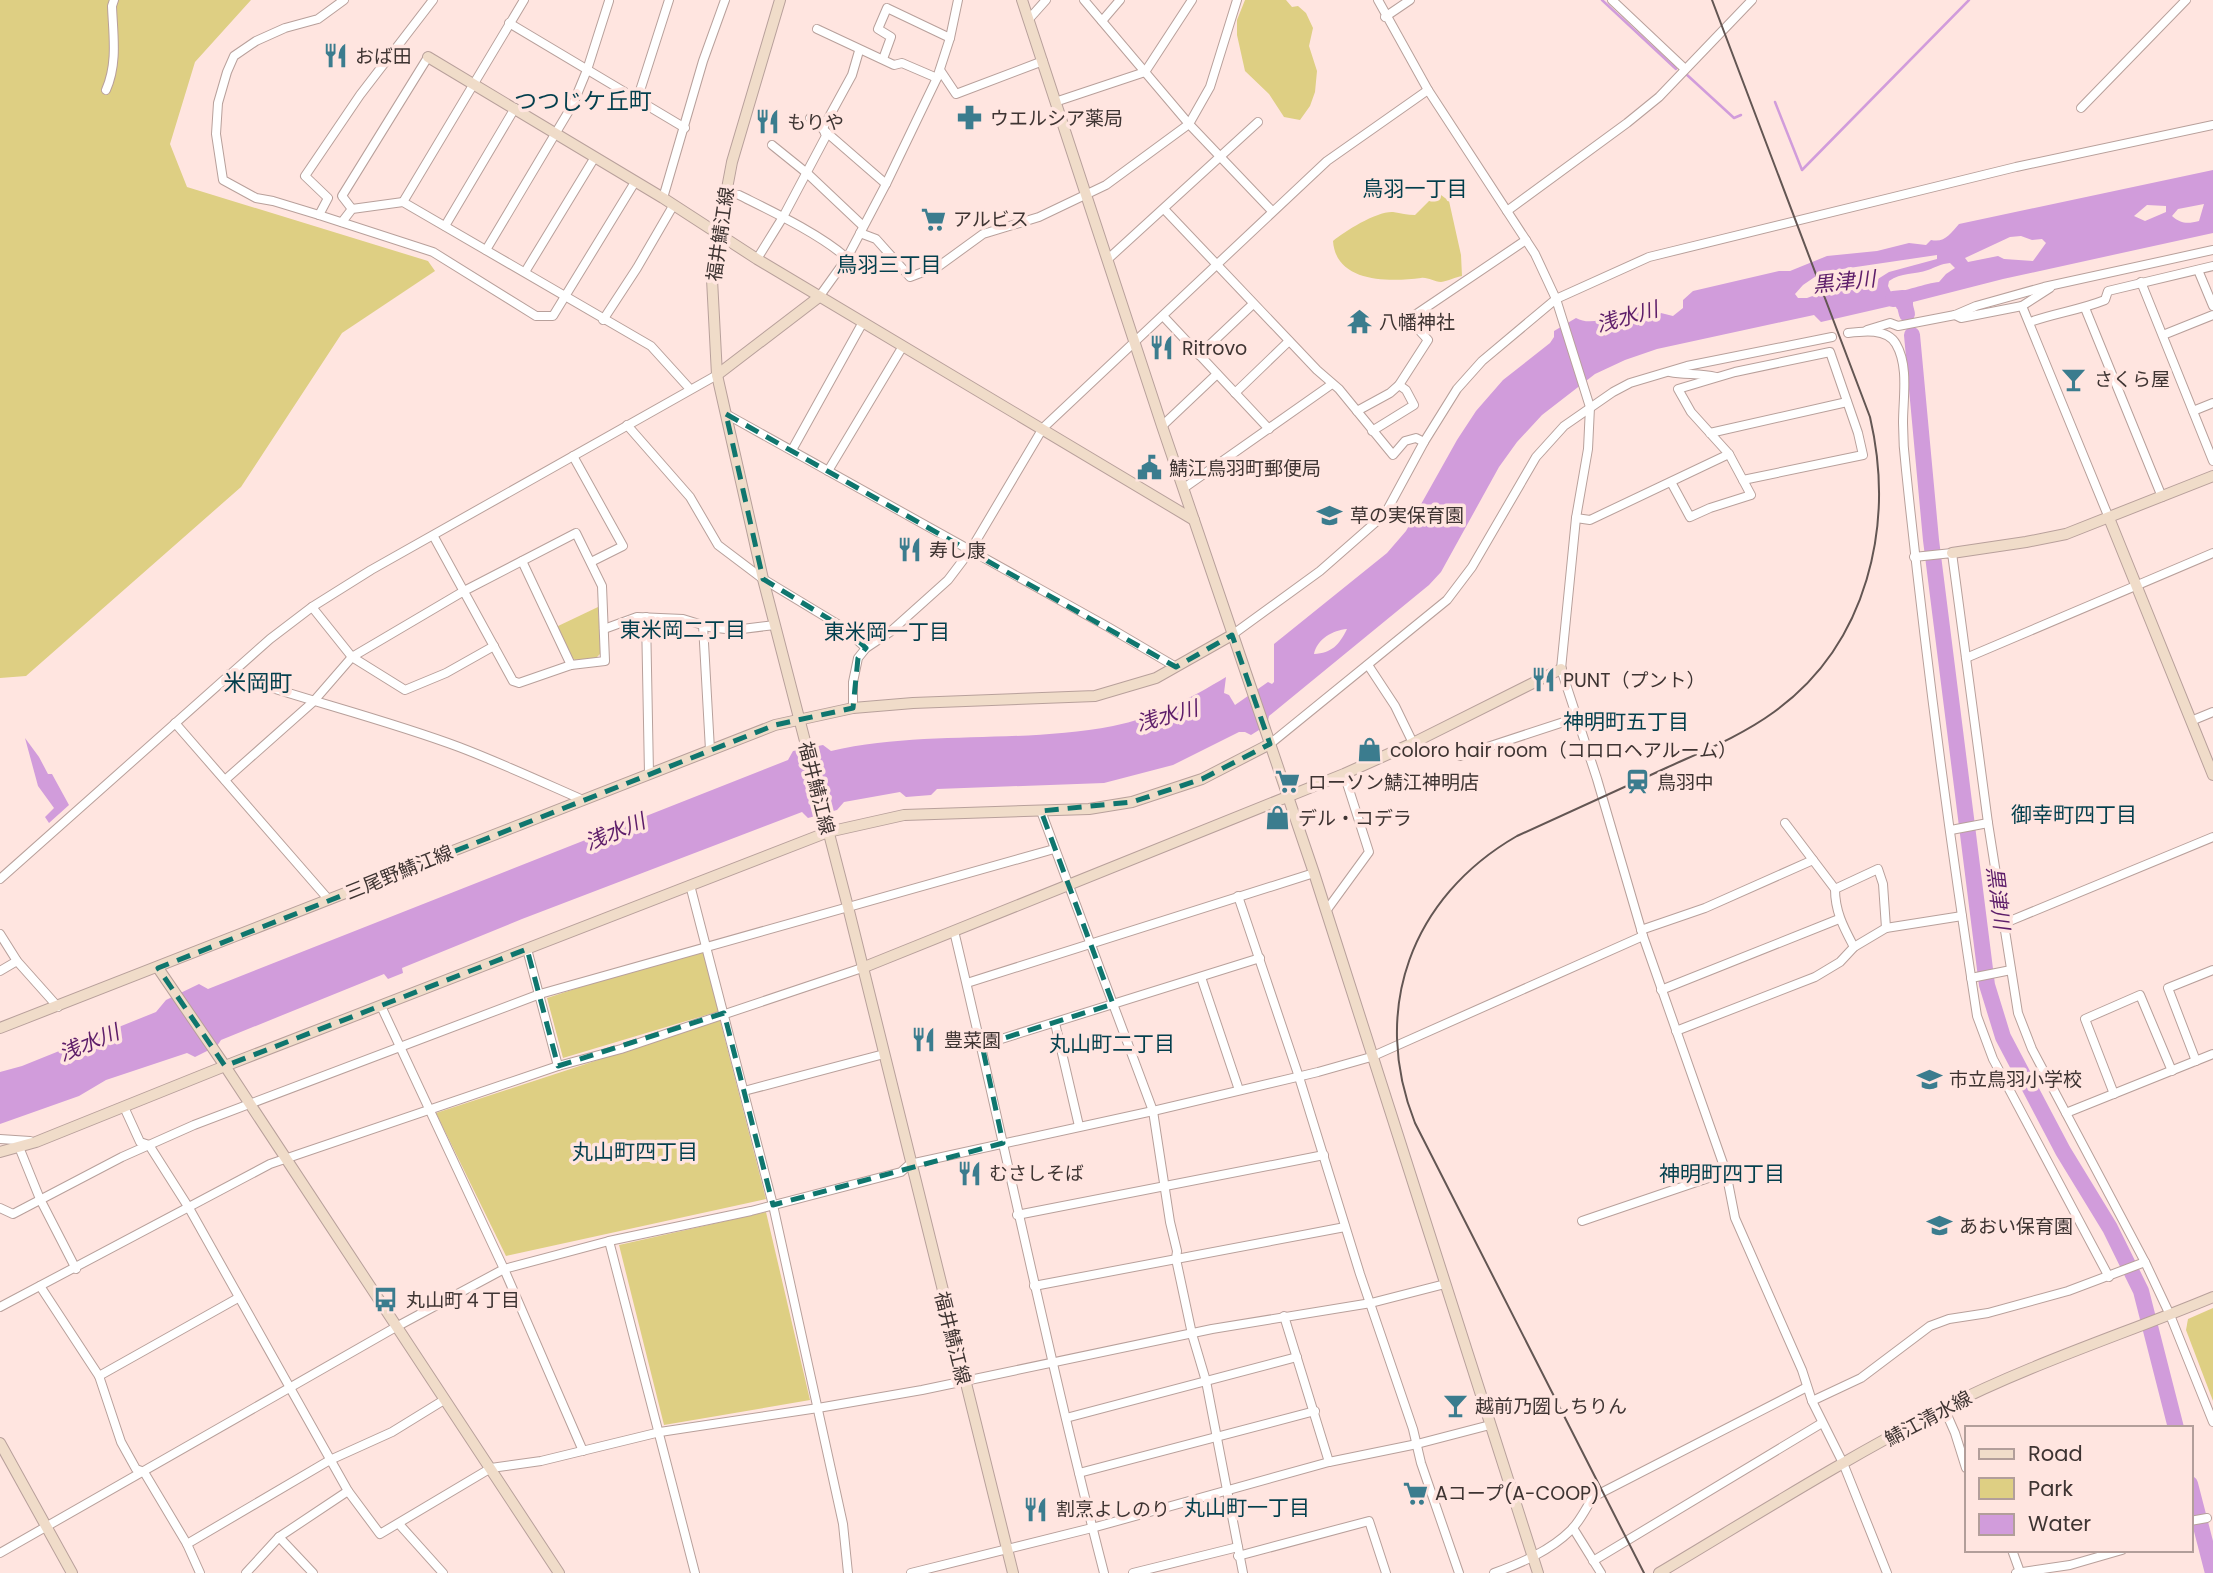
<svg xmlns="http://www.w3.org/2000/svg" width="2213" height="1573" font-family="Poppins,'Noto Sans JP',sans-serif">
<style>
.green{fill:#decf83}
.water{fill:#d19cdb;fill-rule:evenodd}
.lines{fill:none;stroke-linecap:round;stroke-linejoin:round}
.stream{stroke:#d19cdb;stroke-width:2.5}
.river{stroke:#d19cdb;stroke-width:16}
.street-casing{stroke:#b8a09b;stroke-width:10}
.secondary-casing{stroke:#b8a09b;stroke-width:12}
.street{stroke:#fff;stroke-width:8}
.secondary{stroke:#f0dcc9;stroke-width:10}
.tram{stroke:#635653;stroke-width:2}
.marked{fill:none;stroke:#0f766e;stroke-width:5;stroke-dasharray:14 9;stroke-linejoin:round}
.labels{text-anchor:middle;stroke-width:7;stroke-linejoin:round;paint-order:stroke}
.poi-label{font-size:19px;fill:#3e3432;stroke:#ffe5e0;text-anchor:start}
.street-label{font-size:19px;fill:#3e3432;stroke:#ffe5e0}
.neighbourhood-label{font-size:21px;fill:#033f4d;stroke:#ffe5e0}
.water-label{font-size:21px;font-style:italic;fill:#5d1d69;stroke:#ffe5e0}
.quarter-label{font-size:23px;fill:#033f4d;stroke:#ffe5e0}
</style>
<rect width="100%" height="100%" fill="#ffe5e0"/>
<g class="green">
<path d="M0 0H251L195 62 170 144 187 187 428 261 435 271 342 333 241 487 26 676 0 678Z"/>
<path d="M1245 0H1286L1292 7 1298 6 1306 13 1313 28 1309 46 1317 71 1315 92 1310 106 1300 120 1284 117 1269 94 1245 71 1237 35V20Z"/>
<path d="M1441 195 1449 201 1461 255 1462 276C1456 277 1448 281 1441 282 1434 282 1428 277 1421 278 1389 282 1336 283 1333 241 1345 231 1377 211 1393 212 1401 213 1407 215 1415 215L1429 201Z"/>
<path d="M598 607 601 653 596 658 575 660 569 655 556 627Z"/>
<path d="M707 946 723 1010 563 1058 547 998Z"/>
<path d="M720 1020 766 1199 506 1256 436 1113Z"/>
<path d="M766 1212 810 1400 664 1425 619 1245Z"/>
<path d="M2213 1308V1401L2186 1330 2188 1319Z"/>
</g>
<g class="water">
<path d="M2213 170V233L2003 279 1913 302V306L1897 309 1895 305 1821 322 1814 315 1657 349 1625 360 1595 374 1542 415 1517 442 1499 467 1441 572 1429 585 1269 716 1267 725 1251 735 1245 732H1239L1173 765 1104 783 937 789 931 795 906 797 900 792 844 802 837 810 808 818 802 812 522 919 402 968 403 973 388 979 384 974 221 1040 217 1046 195 1057 187 1053 106 1080 79 1096 0 1124V1072L22 1066 156 1012 166 1000 199 984 208 989 788 760 793 751 823 745 831 751C924 730 1020 744 1113 726 1154 718 1191 698 1226 677L1224 693 1229 695 1235 705 1268 682 1272 684 1274 682V644L1387 553 1406 531 1457 440 1476 411 1503 380 1550 343 1554 337V331L1576 318C1594 328 1616 313 1633 306L1656 317 1661 313 1673 316 1683 308V300L1693 291 1779 271H1790L1827 256 1877 251 1909 243 1926 245 1931 240C1945 243 1950 234 1959 224ZM2204 204 2199 221C2188 224 2181 224 2172 216L2178 209ZM2147 205 2166 206V212L2145 221 2134 216ZM2021 236 2032 240 2042 239 2046 243 2033 261 2004 259 1998 256 1968 262 1965 258 2010 237ZM1937 255V259L1889 272 1870 284 1829 290 1807 298H1798L1795 294 1803 285 1822 272ZM1950 263 1955 268 1946 274 1939 282C1925 283 1899 294 1891 292L1888 286 1889 281C1901 272 1915 275 1928 270 1936 267 1941 264 1950 263ZM1347 629C1339 645 1332 653 1314 654 1317 639 1333 630 1347 629Z"/>
<path d="M25 738 39 757 48 774H52L69 805 49 823 45 817 54 808 38 786Z"/>
</g>
<g class="lines">
<g class="stream">
<path d="M1602 0 1676 69"/>
<path d="M1686 74 1734 118 1741 115"/>
<path d="M1775 102 1802 170 1969 0"/>
</g>
<g class="river">
<path d="M1893 299 1903 298 1907 314"/>
<path d="M1912 335 1931 540 1987 985 2003 1037 2063 1151 2110 1228 2141 1291 2176 1428"/>
<path d="M2190 1484 2213 1573"/>
</g>
<defs>
<g id="street">
<path d="M344 0 318 19 285 28 256 41 234 56 227 72 218 103 216 134 223 180 256 198 273 201 319 215 433 252 536 316H553L635 182"/>
<path d="M1084 0 1189 124 1272 211"/>
<path d="M1378 0 1428 90 1535 254 1556 299 1590 407 1588 449 1576 518 1561 669 1597 779 1643 936 1726 1172 1735 1218 1802 1370 1812 1401 1843 1463 1887 1573"/>
<path d="M1612 0 1685 69"/>
<path d="M1385 17 1410 0"/>
<path d="M1029 19 1046 0"/>
<path d="M1102 21 1120 0"/>
<path d="M509 23 685 128"/>
<path d="M817 29 894 65 902 63 937 78"/>
<path d="M883 59 891 37 878 29 887 8 950 38"/>
<path d="M940 70 956 94 1043 61"/>
<path d="M106 90C118 63 113 34 112 6L114 0"/>
<path d="M637 100 669 0"/>
<path d="M1055 102 1145 72 1192 0"/>
<path d="M2081 108 2186 0"/>
<path d="M810 118 886 184"/>
<path d="M772 145 808 174 863 226"/>
<path d="M739 195C773 212 818 233 847 258"/>
<path d="M663 198 703 61 725 0"/>
<path d="M403 202 524 0"/>
<path d="M352 209 342 196 428 57"/>
<path d="M1164 209 1317 370 1339 389 1393 455 1405 441 1416 438 1424 442"/>
<path d="M1507 211 1627 123 1659 97 1752 0"/>
<path d="M319 215 328 198 305 176 360 95 433 0"/>
<path d="M342 222 352 209 403 202 651 346 690 389"/>
<path d="M445 226 515 108"/>
<path d="M860 233 876 239 910 277 939 266 983 234 1039 217 1106 185 1189 124 1210 87 1237 0"/>
<path d="M486 250 573 104 587 70 609 1"/>
<path d="M757 259 783 217 826 136 823 128 852 75 859 51"/>
<path d="M1108 259 1258 122"/>
<path d="M2198 270 2213 306"/>
<path d="M525 272 595 157"/>
<path d="M2141 282 2213 461"/>
<path d="M819 297 847 258 886 184 937 78 950 38 958 0"/>
<path d="M2022 306 2109 518"/>
<path d="M2085 308 2162 497"/>
<path d="M1955 315 1961 318 2022 306 2050 288"/>
<path d="M1163 316 1269 429"/>
<path d="M603 320 637 268 673 206"/>
<path d="M2030 322C2055 313 2080 310 2105 300L2108 291 2213 266"/>
<path d="M1867 330 1890 323 1898 326 1955 315 1976 306 2044 287 2213 250"/>
<path d="M1848 333C1863 331 1887 328 1896 344 1909 366 1903 398 1903 423 1903 438 1904 454 1906 470 1925 653 1949 835 1977 1016L1993 1059 2109 1277"/>
<path d="M2163 335 2213 315"/>
<path d="M1199 355 1253 304"/>
<path d="M1670 372C1685 375 1700 373 1716 377"/>
<path d="M1235 393 1289 341"/>
<path d="M1357 411 1390 393 1399 385 1428 340 1409 319 1526 240"/>
<path d="M2193 411 2213 403"/>
<path d="M726 414 1108 627 1176 667"/>
<path d="M627 425 690 497 718 545 763 579 844 628 866 648"/>
<path d="M1162 426 1217 374"/>
<path d="M1372 431 1414 405 1406 390 1399 385"/>
<path d="M1710 433 1847 402"/>
<path d="M792 450 863 322"/>
<path d="M1729 454 1691 412 1678 389 1735 372 1830 352 1858 433 1863 455 1743 480"/>
<path d="M573 456 623 546 591 562"/>
<path d="M828 471 903 346"/>
<path d="M1184 488 1332 384"/>
<path d="M1576 518 1590 520 1729 454 1751 495 1710 508 1690 517 1671 482"/>
<path d="M1914 557 1952 553 1988 823 2018 1013 2032 1049 2145 1262 2170 1315 2213 1422"/>
<path d="M522 561 571 665"/>
<path d="M312 607 352 657 405 690 446 673 494 646"/>
<path d="M646 617 649 774"/>
<path d="M703 625 710 750"/>
<path d="M604 629 637 617 683 619 709 627 734 630 775 625"/>
<path d="M1232 635 1320 571 1385 514 1424 442 1457 389 1482 361 1556 299 1649 257 2016 167 2213 125"/>
<path d="M1966 658 2213 553"/>
<path d="M1368 665 1395 706 1413 743"/>
<path d="M229 674C305 700 384 719 459 747 501 763 542 782 583 800"/>
<path d="M853 708V682L858 658 866 648 890 632 948 580 970 551 1043 428 1327 161 1428 90"/>
<path d="M2191 721 2213 712"/>
<path d="M175 723 329 900"/>
<path d="M1270 744 1447 600 1472 567 1536 457 1564 426 1613 392 1630 383 1687 366 1832 337"/>
<path d="M1460 756 1576 718"/>
<path d="M225 780 313 702 352 657 464 591 576 533 602 586 605 661 571 665 519 683 513 681 434 537"/>
<path d="M1041 811 1153 1111 1170 1222 1177 1251 1176 1259 1192 1334 1206 1381 1243 1573"/>
<path d="M1951 830 1988 823"/>
<path d="M1813 860 1835 889"/>
<path d="M0 879 270 639 312 607 371 570 717 375"/>
<path d="M690 885 773 1205 843 1524 848 1573"/>
<path d="M1238 896 1299 1077 1360 1274 1413 1429 1421 1463 1459 1573"/>
<path d="M1326 911 1369 852 1344 774"/>
<path d="M2005 923 2213 837"/>
<path d="M1641 930 1705 908 1813 860 1785 823"/>
<path d="M954 931C1005 1145 1049 1360 1104 1573"/>
<path d="M0 934 17 961 58 1007"/>
<path d="M1854 947C1844 928 1835 912 1835 889L1878 869 1883 884 1886 928"/>
<path d="M527 949 558 1066"/>
<path d="M0 971 17 961"/>
<path d="M1201 977 1239 1090"/>
<path d="M1971 978 2011 970"/>
<path d="M967 983 1314 873"/>
<path d="M1661 990 1839 919"/>
<path d="M381 1006 504 1269 583 1451"/>
<path d="M1055 1023 1079 1126"/>
<path d="M1676 1031 1815 977 1840 962 1854 947 1886 928 1962 916"/>
<path d="M982 1045 1260 958"/>
<path d="M2196 1061 2168 988 2213 970"/>
<path d="M744 1091 884 1054"/>
<path d="M2114 1094 2085 1019 2140 995 2172 1071"/>
<path d="M124 1107 140 1142 149 1145 189 1208 348 1491 380 1534 491 1468 541 1461 660 1432 818 1408 922 1390 1212 1329 1371 1303 1445 1284"/>
<path d="M2066 1113 2213 1054"/>
<path d="M0 1139 30 1141"/>
<path d="M19 1147 40 1199 76 1269"/>
<path d="M0 1208 13 1214 122 1157 194 1125 540 994 1054 849"/>
<path d="M1017 1215 1324 1155"/>
<path d="M1582 1221 1726 1172"/>
<path d="M609 1241 695 1573"/>
<path d="M40 1286 99 1376 121 1442 136 1469 144 1472 187 1544 200 1573"/>
<path d="M1034 1286 1345 1227"/>
<path d="M0 1307 270 1164 558 1066 621 1049 862 968"/>
<path d="M1284 1316 1329 1462"/>
<path d="M99 1376 238 1298"/>
<path d="M1812 1401 1861 1378 1930 1326 1949 1319 1988 1313 2068 1291 2145 1262"/>
<path d="M1944 1408 1955 1433 1966 1468"/>
<path d="M1066 1418 1297 1357"/>
<path d="M1079 1473 1315 1411"/>
<path d="M2190 1521 2207 1518"/>
<path d="M399 1524 443 1573"/>
<path d="M1573 1528 1601 1573"/>
<path d="M279 1537 313 1573"/>
<path d="M187 1544 330 1460 392 1432 444 1400"/>
<path d="M2012 1550 2020 1572"/>
<path d="M0 1553 396 1327 504 1269 609 1241 751 1211 901 1172 910 1164 1153 1111 1318 1072 1371 1057 1643 936"/>
<path d="M1238 1556 1369 1521 1386 1573"/>
<path d="M1593 1561 1822 1423"/>
<path d="M246 1573 279 1537 348 1491"/>
<path d="M911 1573 1092 1528 1329 1462 1417 1444 1490 1425"/>
<path d="M1133 1573 1238 1547"/>
<path d="M1494 1573C1521 1563 1550 1551 1571 1530 1580 1521 1586 1508 1593 1497L1807 1387"/>
<path d="M2016 1573 2070 1565 2122 1550"/>
</g>
<g id="secondary">
<path d="M780 0 732 162 718 236 712 279 717 375 763 579 848 907 1013 1573"/>
<path d="M1022 0 1162 426 1314 873 1538 1573"/>
<path d="M428 57 663 198 757 259 1194 520"/>
<path d="M717 375 819 297"/>
<path d="M2109 518 2213 775"/>
<path d="M1952 553 2026 542 2066 534 2213 476"/>
<path d="M158 968 225 1066 559 1573"/>
<path d="M862 968 1344 774 1413 743 1561 669"/>
<path d="M0 1028 775 725 853 708 913 703 1095 696 1156 678 1232 635"/>
<path d="M0 1152 36 1142 225 1066 828 832 904 815 1089 809 1132 802 1202 779 1270 744"/>
<path d="M0 1443 72 1573"/>
<path d="M1659 1573C1753 1517 1846 1458 1944 1408 2030 1364 2124 1334 2213 1297"/>
</g>
</defs>
<use href="#street" class="street-casing"/>
<use href="#secondary" class="secondary-casing"/>
<use href="#street" class="street"/>
<use href="#secondary" class="secondary"/>
<path class="tram" d="M1644 1573 1415 1123C1370 1010 1411 897 1517 836 1566 814 1616 791 1666 768 1703 751 1741 736 1774 712 1868 644 1895 525 1870 417L1712 0"/>
</g>
<path class="marked" d="M726 414 1176 667 1232 635 1270 744 1202 779 1132 802 1041 811 1113 1004 982 1045 1003 1143 773 1205 724 1013 558 1066 527 949 225 1066 158 968 775 725 853 708 858 658 866 648 844 628 763 579Z"/>
<defs>
<symbol id="restaurant-bare" viewBox="-9 -9 18 18"><path d="M-5-6h1v4h1v-4h1v4h1v-4h1v5L-1.5 .5V6h-2V.5L-5-1ZM5-6V6H3V1.5H1.5Q1.5-4 5-6Z" fill="#3b7c8e" stroke="#ffe5e0" stroke-width="2.5" paint-order="stroke"/></symbol>
<symbol id="pharmacy-bare" viewBox="-9 -9 18 18"><path d="M-2-6h4v4h4v4h-4v4h-4v-4h-4v-4h4Z" fill="#3b7c8e" stroke="#ffe5e0" stroke-width="2.5" paint-order="stroke"/></symbol>
<symbol id="supermarket-bare" viewBox="-9 -9 18 18"><path d="M-6-5.5h2.5l.6 2H6L4.5 2H-2.5L-4.4-4H-6ZM-1.5 3.2a1.3 1.3 0 1 0 .1 0ZM3 3.2a1.3 1.3 0 1 0 .1 0Z" fill="#3b7c8e" stroke="#ffe5e0" stroke-width="2.5" paint-order="stroke"/></symbol>
<symbol id="temple-bare" viewBox="-9 -9 18 18"><path d="M0-6L5-2H3V0L6.5 2.5H4V6H1.5V3h-3V6H-4V2.5H-6.5L-3 0V-2H-5Z" fill="#3b7c8e" stroke="#ffe5e0" stroke-width="2.5" paint-order="stroke"/></symbol>
<symbol id="bar-bare" viewBox="-9 -9 18 18"><path d="M-6-5H6L.8 .8V4.5H3.5V6h-7V4.5H-.8V.8Z" fill="#3b7c8e" stroke="#ffe5e0" stroke-width="2.5" paint-order="stroke"/></symbol>
<symbol id="civic-bare" viewBox="-9 -9 18 18"><path d="M-.6-6.5H3V-4.5H.6V-3L4-1V1h2V6H-6V1h2V-1L-.6-3ZM-1.2 2.5V6h2.4V2.5Z" fill="#3b7c8e" stroke="#ffe5e0" stroke-width="2.5" paint-order="stroke"/></symbol>
<symbol id="school-bare" viewBox="-9 -9 18 18"><path d="M0-5L7-2L0 1L-7-2ZM-4 1L0 2.5L4 1V4Q0 6-4 4Z" fill="#3b7c8e" stroke="#ffe5e0" stroke-width="2.5" paint-order="stroke"/></symbol>
<symbol id="shop-bare" viewBox="-9 -9 18 18"><path d="M-5-2.5h2.3a2.7 3.5 0 0 1 5.4 0H5L5.5 6h-11ZM-1.5-2.5h3a1.5 2.3 0 0 0-3 0Z" fill="#3b7c8e" stroke="#ffe5e0" stroke-width="2.5" paint-order="stroke"/></symbol>
<symbol id="station-bare" viewBox="-9 -9 18 18"><path d="M-3-6H3Q5-6 5-4V2Q5 4 3 4L4.5 6H3L1.5 4h-3L-3 6H-4.5L-3 4Q-5 4-5 2V-4Q-5-6-3-6ZM-3.5-4v3h7v-3ZM-3.5 1v1.5H-2V1ZM2 1v1.5H3.5V1Z" fill="#3b7c8e" stroke="#ffe5e0" stroke-width="2.5" paint-order="stroke"/></symbol>
<symbol id="bus-bare" viewBox="-9 -9 18 18"><path d="M-5-6H5V4H4V6H2V4H-2V6H-4V4H-5ZM-3.5-4V0h7V-4ZM-3.5 1.2v1.5H-2V1.2ZM2 1.2v1.5H3.5V1.2Z" fill="#3b7c8e" stroke="#ffe5e0" stroke-width="2.5" paint-order="stroke"/></symbol>
</defs>
<g fill-rule="evenodd">
<use href="#restaurant-bare" x="318" y="38" width="35" height="35"/>
<use href="#pharmacy-bare" x="952" y="100" width="35" height="35"/>
<use href="#restaurant-bare" x="750" y="104" width="35" height="35"/>
<use href="#supermarket-bare" x="916" y="202" width="35" height="35"/>
<use href="#temple-bare" x="1342" y="304" width="35" height="35"/>
<use href="#restaurant-bare" x="1144" y="330" width="35" height="35"/>
<use href="#bar-bare" x="2056" y="362" width="35" height="35"/>
<use href="#civic-bare" x="1132" y="450" width="35" height="35"/>
<use href="#school-bare" x="1312" y="498" width="35" height="35"/>
<use href="#restaurant-bare" x="892" y="532" width="35" height="35"/>
<use href="#restaurant-bare" x="1526" y="662" width="35" height="35"/>
<use href="#shop-bare" x="1352" y="732" width="35" height="35"/>
<use href="#supermarket-bare" x="1270" y="764" width="35" height="35"/>
<use href="#station-bare" x="1620" y="764" width="35" height="35"/>
<use href="#shop-bare" x="1260" y="800" width="35" height="35"/>
<use href="#restaurant-bare" x="906" y="1022" width="35" height="35"/>
<use href="#school-bare" x="1912" y="1062" width="35" height="35"/>
<use href="#restaurant-bare" x="952" y="1156" width="35" height="35"/>
<use href="#school-bare" x="1922" y="1208" width="35" height="35"/>
<use href="#bus-bare" x="368" y="1282" width="35" height="35"/>
<use href="#bar-bare" x="1438" y="1388" width="35" height="35"/>
<use href="#supermarket-bare" x="1398" y="1476" width="35" height="35"/>
<use href="#restaurant-bare" x="1018" y="1492" width="35" height="35"/>
</g>
<g class="labels">
<g class="poi-label">
<text x="355" y="63">おば田</text>
<text x="990" y="125">ウエルシア薬局</text>
<text x="787" y="129">もりや</text>
<text x="953" y="226">アルビス</text>
<text x="1379" y="329">八幡神社</text>
<text x="1182" y="355">Ritrovo</text>
<text x="2094" y="386">さくら屋</text>
<text x="1169" y="475">鯖江鳥羽町郵便局</text>
<text x="1350" y="522">草の実保育園</text>
<text x="929" y="557">寿し康</text>
<text x="1563" y="687">PUNT（プント）</text>
<text x="1390" y="757">coloro hair room（コロロヘアルーム）</text>
<text x="1308" y="789">ローソン鯖江神明店</text>
<text x="1657" y="789">鳥羽中</text>
<text x="1298" y="825">デル・コデラ</text>
<text x="944" y="1047">豊菜園</text>
<text x="1949" y="1086">市立鳥羽小学校</text>
<text x="989" y="1180">むさしそば</text>
<text x="1959" y="1233">あおい保育園</text>
<text x="406" y="1307">丸山町４丁目</text>
<text x="1475" y="1413">越前乃圀しちりん</text>
<text x="1435" y="1500">Aコープ(A-COOP)</text>
<text x="1056" y="1516">割烹よしのり</text>
</g>
<g class="street-label">
<text transform="translate(720 234) rotate(-82)" y="7">福井鯖江線</text>
<text transform="translate(817 788) rotate(76)" y="7">福井鯖江線</text>
<text transform="translate(399 872) rotate(-22)" y="7">三尾野鯖江線</text>
<text transform="translate(953 1338) rotate(76)" y="7">福井鯖江線</text>
<text transform="translate(1928 1418) rotate(-28)" y="7">鯖江清水線</text>
</g>
<g class="neighbourhood-label">
<text x="1415" y="196">鳥羽一丁目</text>
<text x="889" y="272">鳥羽三丁目</text>
<text x="683" y="637">東米岡二丁目</text>
<text x="887" y="639">東米岡一丁目</text>
<text x="1626" y="729">神明町五丁目</text>
<text x="2074" y="822">御幸町四丁目</text>
<text x="1112" y="1051">丸山町二丁目</text>
<text x="635" y="1159">丸山町四丁目</text>
<text x="1722" y="1181">神明町四丁目</text>
<text x="1247" y="1515">丸山町一丁目</text>
</g>
<g class="water-label">
<text transform="translate(1844 282) rotate(-6)" y="7">黒津川</text>
<text transform="translate(1627 317) rotate(-15)" y="7">浅水川</text>
<text transform="translate(1167 716) rotate(-15)" y="7">浅水川</text>
<text transform="translate(615 832) rotate(-22)" y="7">浅水川</text>
<text transform="translate(1998 898) rotate(83)" y="7">黒津川</text>
<text transform="translate(89 1043) rotate(-22)" y="7">浅水川</text>
</g>
<g class="quarter-label">
<text x="583" y="109">つつじケ丘町</text>
<text x="258" y="691">米岡町</text>
</g>
</g>
<rect x="1965" y="1426" width="228" height="126" fill="#ffe5e0" stroke="#b29e9a" stroke-width="2"/>
<rect x="1979" y="1449" width="35" height="10" fill="#f0dcc9" stroke="#b29e9a" stroke-width="2"/>
<text x="2028" y="1461" font-size="21" fill="#3e3432">Road</text>
<rect x="1979" y="1478" width="35" height="21" fill="#decf83" stroke="#b29e9a" stroke-width="2"/>
<text x="2028" y="1496" font-size="21" fill="#3e3432">Park</text>
<rect x="1979" y="1514" width="35" height="21" fill="#d19cdb" stroke="#b29e9a" stroke-width="2"/>
<text x="2028" y="1531" font-size="21" fill="#3e3432">Water</text>
</svg>
